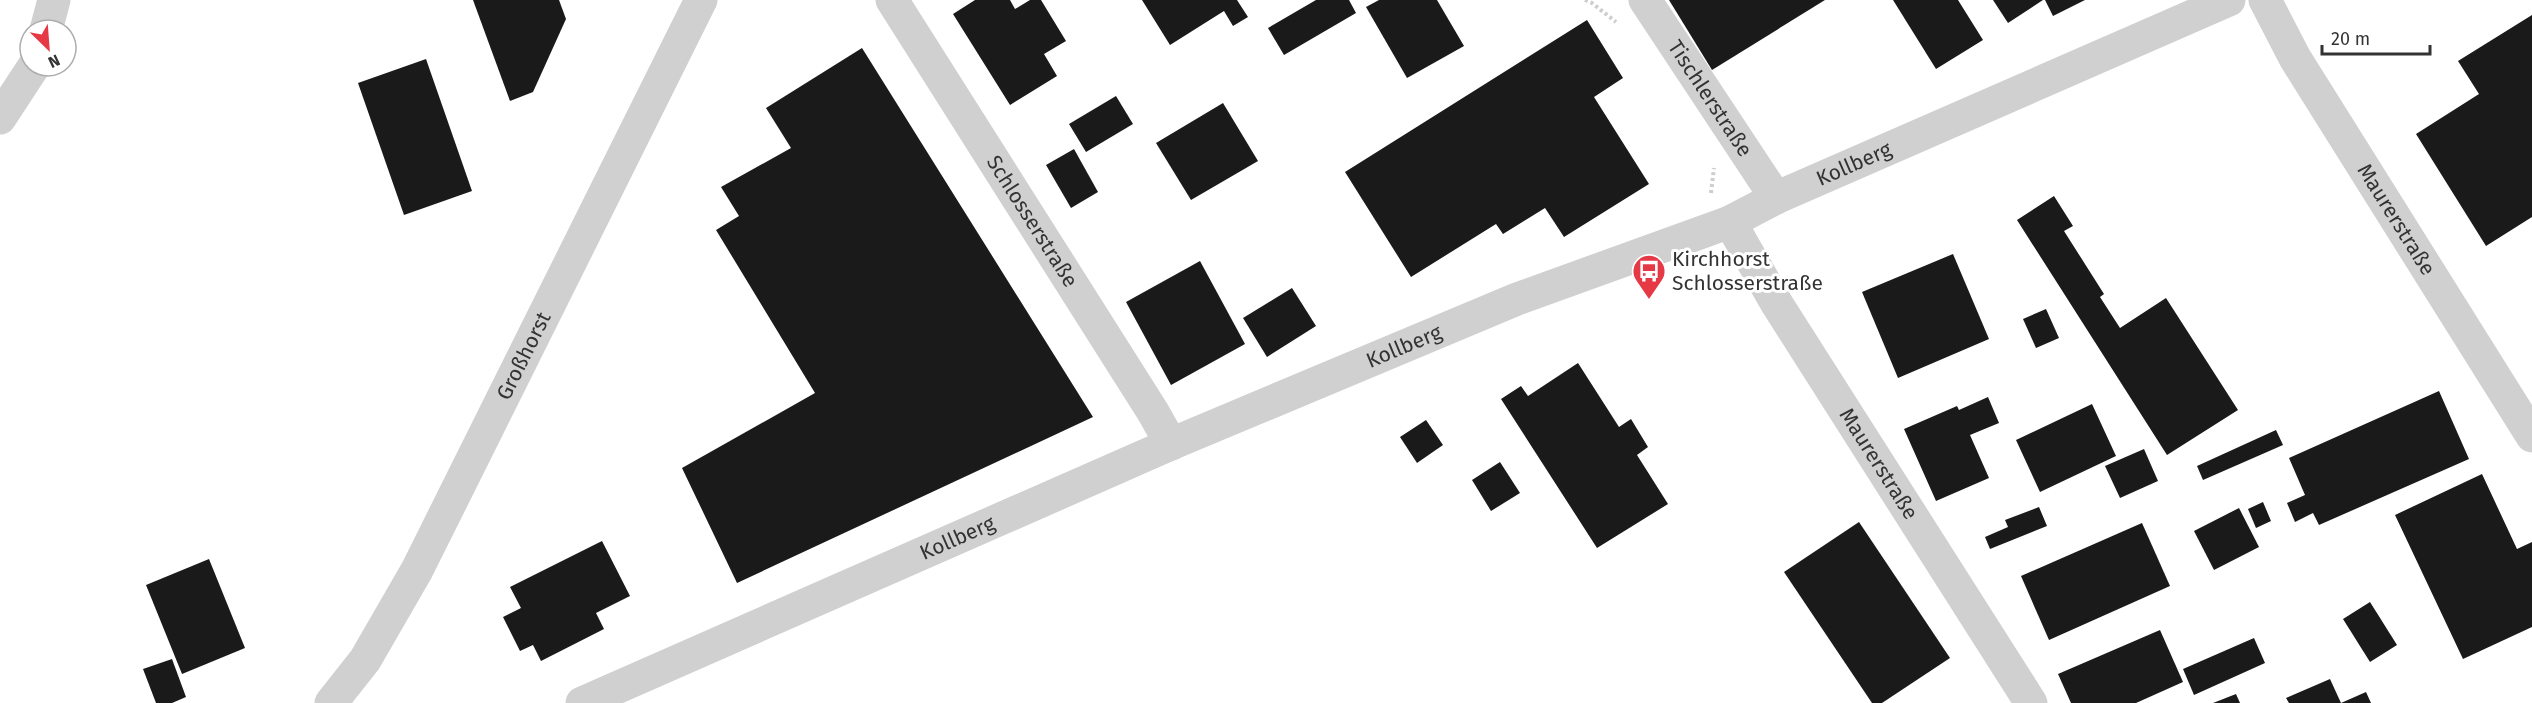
<svg xmlns="http://www.w3.org/2000/svg" width="2532" height="703" font-family="'Fira Sans',sans-serif">
<style>
.building{fill:#1a1a1a}
.lines{fill:none;stroke-linecap:round;stroke-linejoin:round}
.path{stroke:#cdcdcd;stroke-width:4;stroke-dasharray:3 3;stroke-linecap:butt}
.minor{stroke:#d0d0d0;stroke-width:33}
.labels{text-anchor:middle;stroke-width:6;stroke-linejoin:round;paint-order:stroke}
.street-label{font-size:21px;fill:#333;stroke:#fff}
.poi-label{font-size:21px;fill:#333;stroke:#fff;text-anchor:start}
</style>
<rect width="100%" height="100%" fill="#fff"/>
<g class="building">
<path d="M473 0H559L566 19 533 92 510 101Z"/>
<path d="M975 0H1010L1015 9 1030 0H1041L1066 41 1044 54 1057 76 1010 105 953 14Z"/>
<path d="M1142 0H1237L1248 17 1233 26 1224 11 1170 45Z"/>
<path d="M1316 0H1349L1356 13 1284 55 1268 28Z"/>
<path d="M1379 0H1437L1464 46 1407 78 1366 7Z"/>
<path d="M1669 0H1825L1712 70Z"/>
<path d="M1893 0H1958L1983 40 1936 69Z"/>
<path d="M1993 0H2043L2008 23Z"/>
<path d="M2045 0H2085L2053 16Z"/>
<path d="M2532 15V217L2486 246 2416 134 2479 94 2458 61Z"/>
<path d="M1587 20 1623 78 1594 97 1649 184 1564 237 1545 208 1503 234 1496 224 1411 277 1345 172Z"/>
<path d="M862 48 1093 417 737 583 682 468 815 393 716 230 739 216 721 187 791 148 766 108Z"/>
<path d="M426 59 472 191 404 215 358 83Z"/>
<path d="M1116 96 1133 124 1086 152 1069 124Z"/>
<path d="M1223 103 1258 161 1191 200 1156 143Z"/>
<path d="M1074 149 1098 192 1071 208 1046 165Z"/>
<path d="M2054 196 2073 226 2064 231 2104 294 2100 297 2120 328 2166 298 2238 410 2167 455 2017 220Z"/>
<path d="M1953 254 1989 339 1898 378 1862 292Z"/>
<path d="M1200 261 1245 344 1171 385 1126 302Z"/>
<path d="M1292 288 1316 326 1267 357 1243 318Z"/>
<path d="M2046 309 2059 338 2036 348 2023 319Z"/>
<path d="M1578 363 1619 427 1631 419 1648 447 1637 455 1668 504 1597 548 1501 399 1521 386 1528 396Z"/>
<path d="M2439 391 2469 459 2319 525 2313 513 2295 522 2287 503 2305 495 2289 458Z"/>
<path d="M1988 397 1999 423 1970 435 1989 478 1936 501 1904 429 1957 406 1959 410Z"/>
<path d="M2092 404 2116 456 2040 492 2016 440Z"/>
<path d="M1426 420 1443 445 1417 463 1400 437Z"/>
<path d="M2276 430 2283 445 2203 480 2197 466Z"/>
<path d="M2144 449 2158 481 2120 498 2105 466Z"/>
<path d="M1500 462 1520 493 1491 511 1472 480Z"/>
<path d="M2482 474 2517 549 2532 542V627L2463 659 2395 515Z"/>
<path d="M2263 502 2271 521 2256 528 2248 509Z"/>
<path d="M2039 507 2047 526 1990 549 1985 537 2008 527 2005 520Z"/>
<path d="M2239 508 2259 547 2214 570 2194 531Z"/>
<path d="M1859 522 1950 658 1882 703H1872L1784 572Z"/>
<path d="M2142 523 2170 586 2049 640 2021 576Z"/>
<path d="M602 541 630 596 596 613 604 629 541 661 533 645 520 651 503 617 521 608 510 587Z"/>
<path d="M209 559 245 648 182 674 146 585Z"/>
<path d="M2370 602 2397 645 2370 662 2343 619Z"/>
<path d="M2160 630 2183 682 2136 703H2071L2058 674Z"/>
<path d="M2254 638 2265 663 2194 695 2183 669Z"/>
<path d="M172 659 186 697 172 703H156L143 669Z"/>
<path d="M2330 679 2341 703H2289L2286 698Z"/>
<path d="M2366 692 2371 703H2341Z"/>
<path d="M2236 694 2240 703H2213Z"/>
</g>
<g class="lines">
<g class="path">
<path d="M1585 0 1592 3 1616 22"/>
<path d="M1711 193 1714 168"/>
</g>
<g class="minor">
<path id="s1" d="M892 0 1153 412 1171 444"/>
<path id="s2" d="M1645 0 1776 198"/>
<path id="s3" d="M2265 0 2295 58 2532 436"/>
<path d="M46 30 54 0"/>
<path d="M0 118 34 66"/>
<path id="s4" d="M1730 222 1777 304 2031 703"/>
<path id="s5" d="M331 703 365 660 417 570 701 0"/>
<path id="s6" d="M582 703 1171 444 1517 299 1730 222 1776 198 2229 0"/>
</g>
</g>
<defs>
<symbol id="bus-pin" viewBox="-11 -11 22 30"><path d="M0 17L-7.5 6A9.5 9.5 0 1 1 7.5 6Z" fill="#e63946" stroke="#fff"/><path d="M-5-6H5V4H4V6H2V4H-2V6H-4V4H-5ZM-3.5-4V0h7V-4ZM-3.5 1.2v1.5H-2V1.2ZM2 1.2v1.5H3.5V1.2Z" fill="#fff"/></symbol>
</defs>
<g fill-rule="evenodd">
<use href="#bus-pin" x="1630" y="252" width="38" height="52"/>
</g>
<g class="labels">
<g class="street-label">
<text dy="7" stroke="none"><textPath href="#s2" startOffset="118">Tischlerstraße</textPath></text>
<text dy="7" stroke="none"><textPath href="#s6" startOffset="1382">Kollberg</textPath></text>
<text dy="7" stroke="none"><textPath href="#s3" startOffset="256">Maurerstraße</textPath></text>
<text dy="7" stroke="none"><textPath href="#s1" startOffset="262">Schlosserstraße</textPath></text>
<text dy="7" stroke="none"><textPath href="#s6" startOffset="896">Kollberg</textPath></text>
<text dy="7" stroke="none"><textPath href="#s5" startOffset="398">Großhorst</textPath></text>
<text dy="7" stroke="none"><textPath href="#s4" startOffset="284">Maurerstraße</textPath></text>
<text dy="7" stroke="none"><textPath href="#s6" startOffset="410">Kollberg</textPath></text>
</g>
<g class="poi-label">
<text x="1672" y="266">Kirchhorst<tspan x="1672" dy="24">Schlosserstraße</tspan></text>
</g>
</g>
<g transform="translate(48 48) rotate(155)"><circle r="28" fill="#ffffff" stroke="#adadad" stroke-width="1.5"/>
<path d="M0-4.5L10 22L0 15L-10 22Z" fill="#e63946"/>
<text y="-9" font-size="16" font-weight="bold" text-anchor="middle" fill="#333333">N</text>
</g>
<path d="M2322 45v9h108v-9" fill="none" stroke="#333333" stroke-width="3"/>
<text x="2331" y="45" font-size="18" fill="#333333" stroke="#ffffff" stroke-width="4.5" paint-order="stroke">20 m</text>
</svg>
